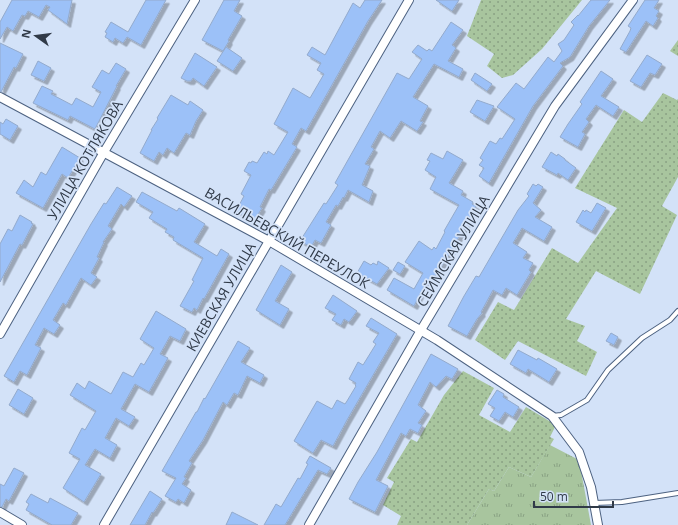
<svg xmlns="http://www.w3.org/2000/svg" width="678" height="525" font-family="'Open Sans',sans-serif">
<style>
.grass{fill:url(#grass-tufts)}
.garden{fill:url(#garden-dots)}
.building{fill:#9cc1f8;stroke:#93aacc;filter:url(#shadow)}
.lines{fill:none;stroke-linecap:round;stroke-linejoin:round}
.lane-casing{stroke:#4d6281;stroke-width:6}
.street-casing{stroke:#4d6281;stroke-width:10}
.lane{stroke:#fff;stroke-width:4}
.street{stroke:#fff;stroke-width:8}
.labels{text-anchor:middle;stroke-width:3.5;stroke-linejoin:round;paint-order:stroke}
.street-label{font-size:14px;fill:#303a48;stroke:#d3e2f8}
</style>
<defs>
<pattern id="grass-tufts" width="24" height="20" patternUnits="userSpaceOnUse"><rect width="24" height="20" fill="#a8c59e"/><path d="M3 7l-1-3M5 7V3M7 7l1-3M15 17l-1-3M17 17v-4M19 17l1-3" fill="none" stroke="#89a183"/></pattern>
<pattern id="garden-dots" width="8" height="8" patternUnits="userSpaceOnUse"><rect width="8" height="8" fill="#a8c59e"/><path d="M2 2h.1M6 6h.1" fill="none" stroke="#89a183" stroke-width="1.8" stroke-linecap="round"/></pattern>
<filter id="shadow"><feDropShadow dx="3.5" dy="3.5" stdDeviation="0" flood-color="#0004"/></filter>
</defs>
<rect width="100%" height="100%" fill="#d3e2f8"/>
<path class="grass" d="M550 445 579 460 591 525H467L489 489 494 491 509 467 531 477Z"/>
<g class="garden">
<path d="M481 0H582L542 49 513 75 502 78 487 66 494 54 467 36Z"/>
<path d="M678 40V56L670 51Z"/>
<path d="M663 93 677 100 678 99V177L662 206 677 215 640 294 596 271 566 319 585 326 577 341 597 352 586 376 518 341 505 360 475 340 498 302 514 310 552 248 578 263 617 208 575 188 624 110 642 122Z"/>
<path d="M463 371 494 388 479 415 510 432 526 407 556 425 550 437 554 439 531 477 509 467 494 491 489 489 467 525H397L401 516 383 505 394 482 387 478 411 439 417 442 444 395Z"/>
</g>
<g class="building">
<path d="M12 0H72L67 24 48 10 50 7 46 5 39 17 28 11 25 16 22 15 13 31 7 27 0 39V22Z"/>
<path d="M146 0H166L141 45 127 37 123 43 115 38 113 42 105 37 107 33 105 32 111 22 128 32Z"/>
<path d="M224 0H240L234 11 242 16 228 40 229 41 223 51 202 40Z"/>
<path d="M365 0H382L368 21 306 131 301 128 292 144 297 147 271 190 269 189 260 207 262 208 254 221 236 211 244 196 241 194 251 175 244 171 249 162 251 163 252 161 257 163 264 152 267 154 268 151 274 155 288 132 274 124 293 88 310 98 324 74 317 70 321 63 307 55 312 47 325 55 353 3 360 8Z"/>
<path d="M436 0H459L452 11Z"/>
<path d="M591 0H610L589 26 570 57 560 63 563 66 533 106 489 183 479 176 484 168 479 165 483 160 480 158 490 141 496 144 500 138 502 139 515 119 497 107 516 83 524 89 548 57 554 62 562 51 558 44 564 40 574 25 571 22 578 15V16Z"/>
<path d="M645 0H659L654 8 659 11 656 16 658 18 653 26 646 21 626 52 620 49 630 31 631 28 628 26Z"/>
<path d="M451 22 463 30 452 45 456 48 448 61 463 69 459 77 434 64 413 97 428 106 420 121 423 122 417 131 401 121 390 138 380 131 371 147 374 149 365 164 370 166 362 185 373 191 369 202 348 190 344 198 343 197 338 206 336 205 326 222 331 225 321 243 315 240 311 247 300 241 324 203 326 204 338 185 335 183 397 73 409 79 422 59 412 52 418 45 427 51 429 49 432 51Z"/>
<path d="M0 43 23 54 16 68 14 67 1 92H0Z"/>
<path d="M226 47 242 58 233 71 217 61Z"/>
<path d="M195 53 217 67 204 86 193 78 191 81H187L181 78Z"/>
<path d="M647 55 662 64 655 75 650 73 641 87 630 81Z"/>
<path d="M38 61 51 68 44 81 31 75Z"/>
<path d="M116 63 126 69 116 86H117L95 129 70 116 68 120 33 103 42 86 53 91 51 94 72 105 76 98 93 107 101 92 92 87 102 70 109 74Z"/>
<path d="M601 71 613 79 601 96 619 107 613 116 596 105 586 119 589 122 582 132 585 134 578 147 560 137 568 124 582 104 580 102Z"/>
<path d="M475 73 492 84 487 91 471 80Z"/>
<path d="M171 95 188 105 190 101 203 110 196 121 190 135 186 133 174 153 167 148 163 155 159 152 154 161 140 153 152 130H151L158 119 157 118Z"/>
<path d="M477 100 494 106 485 121 470 112Z"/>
<path d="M6 119 18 126 10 140 0 134V122L3 124Z"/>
<path d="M62 147 80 158 68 178 62 174 43 208 16 193 24 180 33 187 41 172 46 175Z"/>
<path d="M447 151 463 160 449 183 463 191 461 195 473 202 472 204 476 206 451 251 435 276 433 275 428 284 426 283 414 306 387 290 394 278 414 289 423 273 405 262 419 241 432 250 434 247 436 249 445 232 444 231 459 205 430 189 436 177 425 170 430 161 427 160 431 153 443 159Z"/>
<path d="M551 152 557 156 558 154 565 159V160L576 168 568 180 558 173 557 175 542 167Z"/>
<path d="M533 184 536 186 538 184 543 187 533 203 541 210 535 217 552 227 544 241 522 228 513 243 527 252 523 258 533 263 529 270 531 272 517 295 506 288 502 295 493 290 481 312 482 313 477 319 467 336 448 326 464 296 476 276 479 277 518 210 529 196 527 194Z"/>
<path d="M117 187 132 196 124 207 121 204 108 226 112 229 103 242H104L97 257 99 258 91 273 97 277 91 285 81 278 66 305 63 303 53 320 60 325 54 334 44 328 35 345 41 348 27 375 20 371 14 382 4 376 91 224 104 203 106 204Z"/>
<path d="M142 192 177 211 179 208 205 224 194 242 217 256 221 249 229 254 204 299 203 298 197 310 194 308 192 312 180 306 194 281 192 280 203 258 173 240 174 237 165 232 167 229 149 218 153 212 136 202Z"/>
<path d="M597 203 606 208 592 231 576 222 583 210 585 212 586 210 591 213Z"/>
<path d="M20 215 32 222 31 223 33 224 22 245 20 244 0 282V244L8 229 12 231Z"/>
<path d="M364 261 371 265 373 263 377 265 378 261 389 268 377 284 357 273Z"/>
<path d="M398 262 405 266 400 274 393 270Z"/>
<path d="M281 265 292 272 275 301 289 309 280 325 256 310Z"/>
<path d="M333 295 357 311 349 322 344 319 341 325 332 320 336 314 325 308Z"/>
<path d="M156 311 186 329 180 341 170 336 160 354 168 358 149 392 135 384 121 409 135 417 129 426 116 418 105 438 117 445 110 458 95 449 85 465 101 474 84 502 63 488 80 459 69 453 82 428 85 430 96 411 70 395 77 383 85 389 89 381 111 394 123 372 133 377 141 363 144 365 154 348 140 339Z"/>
<path d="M371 318 397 334 347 420 333 446 321 440 313 453 294 441 317 401 332 409 337 400 345 404 347 401 356 386 355 385 356 383 349 379 358 362 363 365 376 344 373 342 379 333 366 326Z"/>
<path d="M611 333 618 337 614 345 606 341Z"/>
<path d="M238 341 250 348 241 362 264 375 260 383 247 376 238 395 234 393 227 405 223 402 203 440 189 461 192 463 184 477 186 478 182 484 191 490 184 503 178 499 176 502 165 496 176 478 162 471 196 412H197L204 398 205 399Z"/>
<path d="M518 350 537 360 538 358 557 369 549 382 528 369 526 373 510 364Z"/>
<path d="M431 354 458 369 452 379 446 376 436 387 430 382 418 405 426 411 418 423 422 425 418 433 410 429 406 436 401 433 376 480 388 486 375 512 349 499 358 482 377 452Z"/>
<path d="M18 389 33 398 24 414 9 405Z"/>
<path d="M497 390 504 394 503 397 519 407 513 417 505 412 499 421 490 416 495 408 488 404Z"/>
<path d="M310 456 331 468 327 474 318 470 285 525H264L276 504 281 507 298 478 300 479 308 464 306 463Z"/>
<path d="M14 468 24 473 9 501 6 499 2 507H0V484L4 486Z"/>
<path d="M150 491 162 499 153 513 152 512 145 525H130Z"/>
<path d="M31 494 48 503 50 498 78 513 71 525H52L26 510 29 504 26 502Z"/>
<path d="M232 512 258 525H226Z"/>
</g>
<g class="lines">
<defs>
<g id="lane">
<path d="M552 416 561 415 587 400 608 370 642 338 670 320 678 311"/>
<path d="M594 503 622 502 678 493"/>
</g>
<g id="street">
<path d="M0 97 269 241 437 340 552 416 579 452 591 487 598 525"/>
<path d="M0 334 104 152 195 0"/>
<path d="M0 512 22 525"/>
<path d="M104 525 409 0"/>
<path d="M309 525 421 330 555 106 633 0"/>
</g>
</defs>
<use href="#lane" class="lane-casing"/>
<use href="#street" class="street-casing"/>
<use href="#lane" class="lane"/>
<use href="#street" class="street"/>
</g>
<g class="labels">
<g class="street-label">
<text transform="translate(85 160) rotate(-60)" y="5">УЛИЦА КОТЛЯКОВА</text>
<text transform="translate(287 238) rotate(30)" y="5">ВАСИЛЬЕВСКИЙ ПЕРЕУЛОК</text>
<text transform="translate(453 251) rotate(-59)" y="5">СЕЙМСКАЯ УЛИЦА</text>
<text transform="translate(221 297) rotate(-60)" y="5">КИЕВСКАЯ УЛИЦА</text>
</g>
</g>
<g transform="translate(36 36) rotate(284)" stroke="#d3e2f8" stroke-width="3" paint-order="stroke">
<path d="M0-3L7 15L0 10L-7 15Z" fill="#303a48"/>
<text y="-6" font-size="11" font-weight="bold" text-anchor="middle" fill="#303a48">N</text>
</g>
<path d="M534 501v6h79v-6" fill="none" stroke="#303a48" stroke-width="2"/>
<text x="540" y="501" font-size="12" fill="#303a48" stroke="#d3e2f8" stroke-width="3" paint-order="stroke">50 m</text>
</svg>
